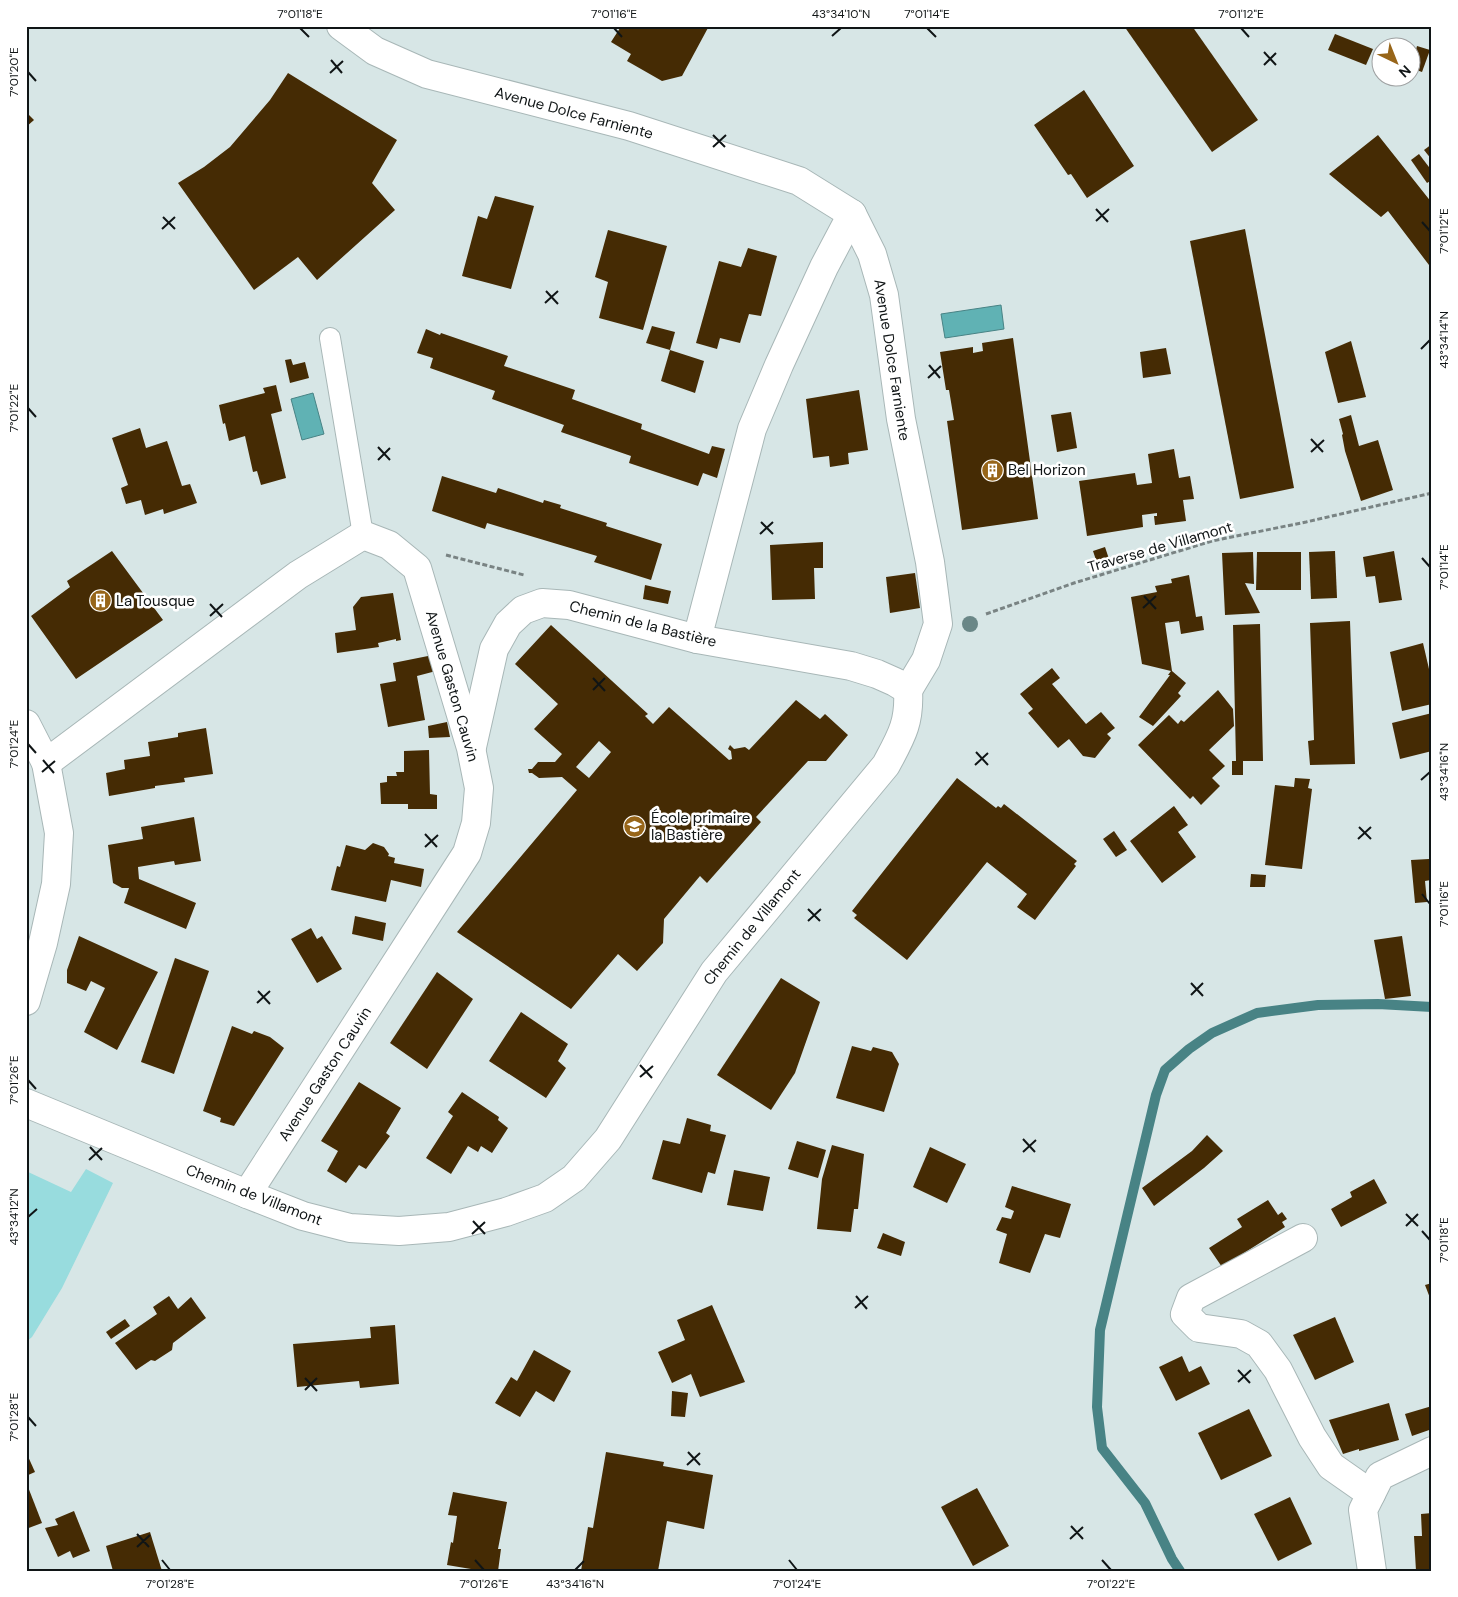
<svg xmlns="http://www.w3.org/2000/svg" width="1458" height="1597" font-family="'DM Sans',sans-serif">
<style>
.green{fill:#98dcde}
.water{fill:#60b2b4;stroke:#488385}
.lines{fill:none;stroke-linecap:round;stroke-linejoin:round}
.stream{stroke:#488385;stroke-width:10}
.building{fill:#452b04;fill-rule:evenodd}
.lane-casing{stroke:#a8b7b7;stroke-width:22}
.street-casing{stroke:#a8b7b7;stroke-width:30}
.path{stroke:#798383;stroke-width:3;stroke-dasharray:5 2.5;stroke-linecap:butt}
.lane{stroke:#fff;stroke-width:20}
.street{stroke:#fff;stroke-width:28}
.tree{fill:#6a8787}
.ticks{fill:none;stroke:#101516;stroke-width:2}
.labels{text-anchor:middle;stroke-width:5;stroke-linejoin:round;paint-order:stroke}
.street-label{font-size:15px;fill:#101516;stroke:#fff}
.poi-label{font-size:15px;fill:#101516;stroke:#fff;text-anchor:start}
.neatline{fill:none;stroke:#101516;stroke-width:2}
.ticks-label{font-size:12px;text-anchor:middle;fill:#101516}
</style>
<rect width="100%" height="100%" fill="#d7e6e6"/>
<path class="green" d="M86 1169 113 1183 62 1288 32 1337 26 1342V1171L71 1192Z"/>
<g class="water">
<path d="M1001 305 1004 329 945 338 941 314Z"/>
<path d="M313 393 324 434 302 440 291 399Z"/>
</g>
<g class="lines">
<path class="stream" d="M1180 1571 1172 1559 1145 1503 1102 1448 1097 1407 1100 1330 1156 1095 1165 1070 1189 1049 1212 1033 1257 1013 1318 1005 1378 1004 1432 1007"/>
</g>
<g class="building">
<path d="M617 26H709L682 76 662 81 627 61 631 54 611 42 620 28Z"/>
<path d="M1124 26H1192L1258 120 1212 152Z"/>
<path d="M1335 34 1373 49 1366 65 1328 50Z"/>
<path d="M1417 46 1430 50 1422 72 1411 68Z"/>
<path d="M288 73 397 140 372 183 395 210 317 280 298 257 254 290 178 183 204 167 230 147 270 100Z"/>
<path d="M1084 90 1134 166 1087 198 1071 174 1068 175 1034 125Z"/>
<path d="M26 112 34 120 26 127Z"/>
<path d="M1378 135 1432 203V262L1429 265 1388 211 1381 217 1329 174Z"/>
<path d="M1432 144V160L1424 150Z"/>
<path d="M1419 154 1432 171V180L1427 183 1411 160Z"/>
<path d="M495 196 534 206 511 289 462 276 478 216 487 219Z"/>
<path d="M1245 229 1294 488 1240 499 1190 241Z"/>
<path d="M608 230 667 246 643 330 599 318 608 282 595 277Z"/>
<path d="M748 248 777 256 761 316 749 314 740 343 720 338 717 349 696 343 719 261 741 267Z"/>
<path d="M652 326 675 332 670 350 646 343Z"/>
<path d="M426 329 440 335 441 333 508 356 504 366 575 390 572 399 642 424 641 429 709 454 712 446 725 449 717 478 703 473 698 486 629 463 631 456 561 432 564 425 492 399 495 391 430 368 433 358 417 353Z"/>
<path d="M1013 338 1038 519 962 530 947 421 954 420 949 390H946L940 352 973 347V353L983 351 982 343Z"/>
<path d="M1351 341 1366 397 1338 403 1325 352Z"/>
<path d="M1166 348 1171 374 1143 378 1140 352Z"/>
<path d="M670 350 704 361 695 393 661 381Z"/>
<path d="M291 359 293 365 305 362 309 378 290 383 285 360Z"/>
<path d="M276 385 282 411 271 414 286 478 261 485 257 471 253 472 245 436 229 441 225 423 223 424 219 405 265 393 263 388Z"/>
<path d="M859 390 868 450 848 453 849 464 830 467 829 456 813 458 806 399Z"/>
<path d="M1071 412 1077 448 1057 452 1051 415Z"/>
<path d="M1351 415 1359 446 1378 440 1393 490 1361 501 1345 451 1342 435 1343 434 1339 419Z"/>
<path d="M140 428 146 448 167 441 182 486 190 484 197 503 164 514 163 509 145 515 141 500 126 504 121 488 128 485 112 438Z"/>
<path d="M1174 449 1179 478 1190 476 1194 499 1183 500 1186 521 1155 525 1154 516H1157V513L1142 515 1143 527 1087 536 1079 481 1135 473 1137 485 1152 483 1148 454Z"/>
<path d="M442 476 496 493 498 488 543 503 544 500 561 505 560 508 607 523 606 526 662 544 651 580 594 562 597 556 487 523 485 529 432 511Z"/>
<path d="M823 542V568H814L815 599 772 600 770 545Z"/>
<path d="M1105 547 1109 559 1097 563 1093 551Z"/>
<path d="M112 551 163 620 76 679 31 616 70 587 67 581Z"/>
<path d="M1335 551 1337 598 1311 599 1309 552Z"/>
<path d="M1394 551 1402 600 1379 603 1375 576 1366 577 1363 557Z"/>
<path d="M1253 552 1254 584 1245 583 1260 613 1225 615 1222 553Z"/>
<path d="M1257 552H1301V590H1256Z"/>
<path d="M915 573 920 608 890 613 886 577Z"/>
<path d="M1189 575 1196 617 1202 616 1204 630 1181 634 1179 621 1165 623 1172 671 1186 683 1178 693 1181 696 1153 726 1139 717 1170 675H1168L1171 671 1142 664 1131 597 1157 592 1155 586 1172 583 1171 579Z"/>
<path d="M645 585 671 591 668 604 643 599Z"/>
<path d="M393 593 401 640 396 641V639L378 643 379 647 337 653 335 633 356 630 353 607 361 597Z"/>
<path d="M1350 621 1355 764 1310 765 1308 741 1314 740 1310 623Z"/>
<path d="M1260 624 1263 761H1243V775H1232V761H1236L1233 625Z"/>
<path d="M551 625 648 714 645 716 653 724 669 707 729 760 732 759 731 751 728 749 730 745 734 749 745 747 749 750 796 700 820 719 825 714 848 735 826 761H808L756 817 761 822 707 883 700 876 664 919 663 943 637 971 618 954 571 1009 457 932 577 790 562 777 539 778 532 773H529L528 769H532L538 762H555L562 754 534 729 558 704 515 664ZM599 741 611 752 589 778 576 767Z"/>
<path d="M1423 643 1432 682V704L1402 711 1390 652Z"/>
<path d="M433 655 436 671 417 676 425 720 388 727 380 684 396 681 393 663Z"/>
<path d="M1052 668 1060 678 1052 684 1086 724 1101 712 1115 728 1107 734 1111 738 1095 758 1083 756 1069 739 1058 748 1028 713 1033 709 1020 694Z"/>
<path d="M1218 690 1233 709 1234 726 1209 750 1225 766 1212 778 1220 786 1201 805 1193 796 1190 799 1138 745 1169 715 1178 724 1181 720 1184 722Z"/>
<path d="M1432 713V751L1400 759 1392 723Z"/>
<path d="M447 722 450 737 429 738 428 726Z"/>
<path d="M206 728 213 774 184 778 185 782 155 786V788L109 796 106 773 125 769 124 760 150 756 148 742 178 737V733Z"/>
<path d="M429 750 430 794 437 795V809H408V804H381L380 783 387 782V776H397L396 772H404V751Z"/>
<path d="M957 778 996 808 998 806 1001 808 1004 804 1077 861 1074 864 1076 866 1035 920 1017 907 1027 894 987 862 907 960 854 918 857 915 852 911Z"/>
<path d="M1295 778 1310 779 1308 788 1312 789 1302 869 1265 865 1275 785 1294 787Z"/>
<path d="M1174 806 1188 825 1178 832 1196 857 1162 883 1130 841Z"/>
<path d="M194 817 201 861 175 865 174 861 138 867 139 879 196 903 186 929 124 903 129 888H122L113 883 108 845 143 839 141 827Z"/>
<path d="M1114 831 1127 850 1116 857 1103 839Z"/>
<path d="M373 843 384 847 389 854 388 856 395 858 394 863 424 869 421 887 391 880 386 902 331 890 337 866 340 867 346 845 365 850Z"/>
<path d="M1429 859 1431 880 1425 881 1427 902 1415 903 1411 860Z"/>
<path d="M1251 874 1266 875 1265 887H1250Z"/>
<path d="M355 916 386 923 383 941 352 934Z"/>
<path d="M311 928 317 939 322 936 342 969 317 983 291 939Z"/>
<path d="M79 936 158 972 117 1050 84 1032 105 988 91 981 86 991 67 983V970Z"/>
<path d="M1402 936 1411 996 1385 999 1374 940Z"/>
<path d="M175 958 209 971 174 1074 141 1062Z"/>
<path d="M437 972 473 999 427 1069 390 1043Z"/>
<path d="M781 978 820 1002 795 1073 771 1110 717 1075Z"/>
<path d="M521 1012 568 1044 558 1061 566 1068 546 1098 489 1061Z"/>
<path d="M232 1026 252 1034 254 1031 270 1037 284 1048 234 1126 220 1122 221 1118 203 1111Z"/>
<path d="M852 1046 871 1051 873 1047 892 1052 899 1064 884 1112 836 1098Z"/>
<path d="M359 1082 401 1108 386 1133 390 1136 366 1169 359 1165 346 1183 327 1171 338 1151 321 1141Z"/>
<path d="M462 1092 499 1117 498 1120 508 1128 492 1153 481 1146 478 1152 468 1146 451 1174 426 1158 453 1116 448 1112Z"/>
<path d="M687 1118 711 1125 710 1131 726 1135 715 1174 708 1172 702 1193 652 1179 663 1140 680 1144Z"/>
<path d="M1207 1135 1223 1151 1204 1168 1154 1206 1142 1188 1192 1151Z"/>
<path d="M797 1141 826 1150 818 1178 788 1169Z"/>
<path d="M832 1145 864 1154 858 1209H854L851 1232 817 1229 822 1179Z"/>
<path d="M930 1147 966 1164 947 1203 913 1187Z"/>
<path d="M734 1170 770 1177 763 1211 727 1205Z"/>
<path d="M1374 1179 1387 1203 1341 1227 1331 1209 1352 1197 1350 1192Z"/>
<path d="M1012 1186 1071 1204 1060 1238 1045 1234 1030 1273 999 1263 1007 1234 996 1230 1002 1217 1011 1219 1014 1211 1005 1207Z"/>
<path d="M1268 1200 1278 1215 1282 1212 1287 1219 1282 1222 1285 1227 1222 1267 1209 1248 1242 1227 1237 1219Z"/>
<path d="M883 1233 905 1242 901 1256 877 1248Z"/>
<path d="M1432 1283V1298H1430L1425 1285Z"/>
<path d="M169 1296 178 1309 191 1297 206 1318 173 1343 172 1350 155 1361 151 1360 136 1370 115 1343 157 1314 153 1307Z"/>
<path d="M712 1305 745 1382 700 1397 691 1374 672 1383 658 1352 685 1340 677 1320Z"/>
<path d="M1335 1317 1354 1362 1315 1380 1293 1335Z"/>
<path d="M125 1319 130 1326 111 1339 106 1332Z"/>
<path d="M395 1325 399 1384 360 1388 359 1381 297 1387 293 1344 371 1338 370 1327Z"/>
<path d="M534 1350 571 1371 554 1402 536 1391 520 1417 495 1403 511 1377 517 1381Z"/>
<path d="M1182 1356 1189 1372 1201 1366 1210 1384 1176 1401 1159 1367Z"/>
<path d="M672 1391 688 1393 685 1417 671 1416Z"/>
<path d="M1389 1403 1399 1440 1359 1451V1449L1343 1454 1329 1420Z"/>
<path d="M1432 1406V1429L1412 1436 1405 1414Z"/>
<path d="M1249 1409 1272 1456 1221 1480 1198 1433Z"/>
<path d="M26 1452 35 1472 26 1476Z"/>
<path d="M606 1452 664 1462 663 1466 713 1475 704 1529 667 1521 658 1571H581L588 1527 593 1528Z"/>
<path d="M28 1487 42 1523 26 1529V1488Z"/>
<path d="M977 1488 1009 1546 973 1566 941 1507Z"/>
<path d="M453 1492 507 1502 498 1549H501L498 1571H483L447 1565 451 1542 453 1543 457 1516 448 1515Z"/>
<path d="M1290 1497 1312 1544 1278 1561 1254 1514Z"/>
<path d="M74 1511 90 1551 73 1558 70 1551 58 1557 45 1528 58 1525 55 1519Z"/>
<path d="M1432 1513V1571H1416L1414 1536H1422L1421 1514Z"/>
<path d="M150 1532 162 1571H113L106 1546Z"/>
</g>
<g class="lines">
<defs>
<path id="lane" d="M330 338 363 535"/>
<g id="street">
<path d="M341 26 375 51 427 74 629 126 799 181 852 214 872 254 884 295 901 419 930 562 938 624 926 660 908 690"/>
<path d="M697 639 752 429 779 365 824 267 852 214"/>
<path d="M26 724 46 763 59 833 56 884 43 943 26 1001"/>
<path d="M472 747 494 649 508 624 523 610 542 603 569 605 697 639 851 666 877 674 895 682 908 690"/>
<path d="M46 763 298 575 363 535 389 545 417 568 471 748 479 788 476 823 467 853 247 1194"/>
<path d="M26 1103 247 1194 303 1216 350 1228 399 1231 449 1227 506 1212 545 1198 574 1178 608 1139 714 972 886 765C901 737 910 723 908 690"/>
<path d="M1303 1238 1191 1298 1185 1314 1199 1328 1241 1334 1259 1344 1278 1370 1312 1437 1331 1466 1371 1494"/>
<path d="M1372 1571 1363 1510 1380 1476 1432 1451"/>
</g>
</defs>
<use href="#lane" class="lane-casing"/>
<use href="#street" class="street-casing"/>
<g class="path">
<path d="M446 555 524 575"/>
<path d="M986 614 1074 583 1212 541 1306 522 1432 493"/>
</g>
<use href="#lane" class="lane"/>
<use href="#street" class="street"/>
</g>
<circle class="tree" cx="970" cy="624" r="8"/>
<path class="ticks" d="M300 28 309 37M614 28 622 37M927 28 936 37M1241 28 1249 37M832 36 841 28M1264 52 1276 65M331 60 342 73M1264 65 1276 53M28 72 36 81M330 73 343 61M713 135 725 147M713 147 726 135M1096 209 1108 222M163 217 175 229M1096 221 1109 209M1422 222 1430 231M162 229 175 217M546 291 558 304M545 303 558 291M1421 349 1430 340M929 365 940 378M928 378 941 366M28 408 36 417M1311 439 1323 452M378 447 390 460M1311 452 1324 440M378 460 390 448M761 522 773 534M760 534 773 522M1422 558 1430 567M1144 596 1156 609M210 604 222 617M1143 608 1156 596M210 616 223 604M593 678 605 691M593 690 605 678M28 744 36 753M976 752 988 765M43 760 54 773M975 765 988 753M42 772 55 761M1421 780 1430 772M1359 827 1371 839M425 834 437 847M1358 839 1371 827M425 847 438 835M1422 894 1430 904M808 909 820 921M808 921 821 909M1191 983 1203 996M258 991 270 1004M1191 995 1203 983M257 1003 270 991M640 1065 652 1078M640 1077 653 1066M28 1080 36 1089M1023 1139 1035 1152M90 1147 102 1160M1023 1152 1036 1140M89 1160 102 1148M1406 1214 1418 1226M28 1217 37 1209M473 1221 485 1234M1406 1226 1418 1214M1422 1231 1430 1240M472 1234 485 1222M856 1296 867 1309M855 1308 868 1296M1238 1370 1250 1383M305 1378 317 1391M1238 1382 1251 1370M305 1390 317 1378M28 1417 36 1426M688 1452 700 1465M687 1465 700 1453M1071 1526 1083 1539M137 1534 149 1547M1070 1539 1083 1527M137 1547 150 1535M162 1560 170 1570M475 1560 484 1570M789 1560 797 1570M1102 1560 1111 1570M575 1570 584 1561"/>
<defs>
<symbol id="building-disc" viewBox="-11 -11 22 22"><circle r="9.5" fill="#976519" stroke="#fff"/><path d="M-4-6H4V6H1V3H-1V6H-4ZM-2.5-4.3h1.7v1.8h-1.7ZM.8-4.3h1.7v1.8H.8ZM-2.5-1h1.7V.8h-1.7ZM.8-1h1.7V.8H.8Z" fill="#fff"/></symbol>
<symbol id="school-disc" viewBox="-11 -11 22 22"><circle r="9.5" fill="#976519" stroke="#fff"/><path d="M0-5L7-2L0 1L-7-2ZM-4 1L0 2.5L4 1V4Q0 6-4 4Z" fill="#fff"/></symbol>
</defs>
<g fill-rule="evenodd">
<use href="#building-disc" x="980" y="458" width="25" height="25"/>
<use href="#building-disc" x="88" y="588" width="25" height="25"/>
<use href="#school-disc" x="622" y="814" width="25" height="25"/>
</g>
<g class="labels">
<g class="street-label">
<text transform="translate(574 113) rotate(15)" y="5">Avenue Dolce Farniente</text>
<text transform="translate(892 360) rotate(81)" y="5">Avenue Dolce Farniente</text>
<text transform="translate(1160 547) rotate(-16)" y="5">Traverse de Villamont</text>
<text transform="translate(643 624) rotate(14)" y="5">Chemin de la Bastière</text>
<text transform="translate(452 686) rotate(74)" y="5">Avenue Gaston Cauvin</text>
<text transform="translate(752 927) rotate(-51)" y="5">Chemin de Villamont</text>
<text transform="translate(325 1074) rotate(-57)" y="5">Avenue Gaston Cauvin</text>
<text transform="translate(254 1195) rotate(21)" y="5">Chemin de Villamont</text>
</g>
<g class="poi-label">
<text x="1008" y="475">Bel Horizon</text>
<text x="116" y="606">La Tousque</text>
<text x="651" y="823">École primaire<tspan x="651" dy="17">la Bastière</tspan></text>
</g>
</g>
<rect width="1458" height="1597" fill="none" stroke="#ffffff" stroke-width="55"/>
<g transform="translate(1396 62) rotate(137)"><circle r="24" fill="#ffffff" stroke="#9fa1a2"/>
<path d="M0-4L9 19L0 12L-9 19Z" fill="#976519"/>
<text y="-8" font-size="14" font-weight="bold" text-anchor="middle" fill="#101516">N</text>
</g>
<rect x="28" y="28" width="1402" height="1542" class="neatline"/>
<g class="ticks-label">
<text x="300" y="18">7°01'18"E</text>
<text x="614" y="18">7°01'16"E</text>
<text x="841" y="18">43°34'10"N</text>
<text x="927" y="18">7°01'14"E</text>
<text x="1241" y="18">7°01'12"E</text>
<text transform="translate(14 72) rotate(-90)" y="4">7°01'20"E</text>
<text transform="translate(1444 231) rotate(-90)" y="4">7°01'12"E</text>
<text transform="translate(1444 340) rotate(-90)" y="4">43°34'14"N</text>
<text transform="translate(14 408) rotate(-90)" y="4">7°01'22"E</text>
<text transform="translate(1444 567) rotate(-90)" y="4">7°01'14"E</text>
<text transform="translate(14 744) rotate(-90)" y="4">7°01'24"E</text>
<text transform="translate(1444 772) rotate(-90)" y="4">43°34'16"N</text>
<text transform="translate(1444 904) rotate(-90)" y="4">7°01'16"E</text>
<text transform="translate(14 1080) rotate(-90)" y="4">7°01'26"E</text>
<text transform="translate(14 1217) rotate(-90)" y="4">43°34'12"N</text>
<text transform="translate(1444 1240) rotate(-90)" y="4">7°01'18"E</text>
<text transform="translate(14 1417) rotate(-90)" y="4">7°01'28"E</text>
<text x="170" y="1588">7°01'28"E</text>
<text x="484" y="1588">7°01'26"E</text>
<text x="575" y="1588">43°34'16"N</text>
<text x="797" y="1588">7°01'24"E</text>
<text x="1111" y="1588">7°01'22"E</text>
</g>
</svg>
